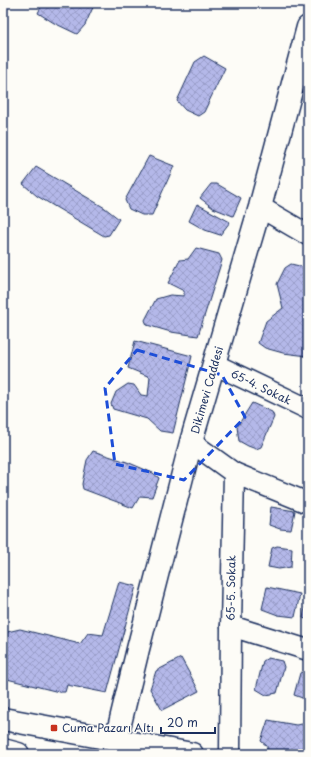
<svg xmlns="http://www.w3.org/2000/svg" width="311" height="757" font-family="'Playpen Sans',sans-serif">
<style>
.building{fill:url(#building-cross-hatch);stroke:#1b2f5e}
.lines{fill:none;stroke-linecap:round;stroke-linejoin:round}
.minor-casing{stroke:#1b2f5e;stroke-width:23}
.tertiary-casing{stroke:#1b2f5e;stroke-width:25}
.secondary-casing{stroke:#1b2f5e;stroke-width:25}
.minor{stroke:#fdfcf7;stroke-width:20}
.tertiary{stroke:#fdfcf7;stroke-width:22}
.secondary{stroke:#fdfcf7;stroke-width:22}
.marked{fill:none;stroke:#1d4ed8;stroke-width:3;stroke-dasharray:8 5;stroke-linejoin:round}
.poi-dot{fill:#c8321e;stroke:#fdfcf7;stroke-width:1.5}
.labels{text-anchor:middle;stroke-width:3;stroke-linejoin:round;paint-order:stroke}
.street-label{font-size:11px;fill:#1b2f5e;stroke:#fdfcf7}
.poi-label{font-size:11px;fill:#1b2f5e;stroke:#fdfcf7;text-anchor:start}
</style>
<defs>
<pattern id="building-cross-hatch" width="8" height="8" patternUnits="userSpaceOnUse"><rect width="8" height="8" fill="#b4b8e9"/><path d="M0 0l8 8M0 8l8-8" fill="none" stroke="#9a9eca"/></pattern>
</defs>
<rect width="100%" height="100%" fill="#fdfcf7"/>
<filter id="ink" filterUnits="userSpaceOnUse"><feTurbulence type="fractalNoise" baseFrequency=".025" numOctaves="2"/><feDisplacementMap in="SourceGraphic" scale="8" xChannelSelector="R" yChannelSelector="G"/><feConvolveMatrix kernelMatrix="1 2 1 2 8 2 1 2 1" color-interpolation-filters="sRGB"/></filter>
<g filter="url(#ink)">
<g class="building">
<path d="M43 3H95L85 25 77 34 54 23 38 13Z"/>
<path d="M204 56 225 68 204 112 198 116 185 110 177 101 195 62Z"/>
<path d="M149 156 174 166 152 215H142L129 209 125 200Z"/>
<path d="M36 167 105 208 119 219 109 235 104 236 37 196 23 184Z"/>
<path d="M211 184H217L241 198 233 216 213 208 200 198Z"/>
<path d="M197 204 230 222 220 235 205 230 189 221Z"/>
<path d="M196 248 219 254 222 260 198 336 171 332 147 325 145 320 156 299 170 295 184 296V291L168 283 180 260 188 259Z"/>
<path d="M291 264 308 268V356L283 353 265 348 258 343 266 321 283 308 277 284 285 268Z"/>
<path d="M135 341 192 356 173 433 160 431 147 419 113 409 111 404 116 392 128 384 134 385 141 395 148 396 150 377 128 368Z"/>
<path d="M252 403 272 412 274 417 261 447 256 449 248 446 239 441 237 427Z"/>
<path d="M93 451 127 462 153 473 159 478 152 497 140 496 133 508 83 489 82 484 87 460Z"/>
<path d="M271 507 295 511 291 530 280 529 269 525Z"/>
<path d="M277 546 292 548 291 567 279 569 268 567 272 548Z"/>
<path d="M119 582 136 586 107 693 67 685 65 692H59L3 678V633L20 629 80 644 88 633 103 635Z"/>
<path d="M267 587 300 594 295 617 278 615 262 609Z"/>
<path d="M307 598H308V620L303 618Z"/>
<path d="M181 658 199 691 162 710 150 689 156 671Z"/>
<path d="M268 658 282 661 284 667 277 693 266 695 256 689 263 661Z"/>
<path d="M304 671 308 672V699H305L294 695 300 673Z"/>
<path d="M268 720 296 725 308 723V754H280L267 750V746L261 741Z"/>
</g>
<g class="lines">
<defs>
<g id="minor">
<path d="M260 207 308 235"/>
<path d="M214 364 308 409"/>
<path d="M191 442 234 473 231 626 230 754"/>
<path d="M234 473 308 503"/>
<path d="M231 626 308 650"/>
</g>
<path id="tertiary" d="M120 754 116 740 138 649 191 442 260 207 308 27"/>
<g id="secondary">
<path d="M3 719 192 754"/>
<path d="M3 750 18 754"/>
</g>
</defs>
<use href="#minor" class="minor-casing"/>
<use href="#tertiary" class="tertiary-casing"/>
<use href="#secondary" class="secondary-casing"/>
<use href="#minor" class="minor"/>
<use href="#tertiary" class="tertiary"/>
<use href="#secondary" class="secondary"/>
</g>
</g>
<path class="marked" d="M137 350 222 375 245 417 184 480 115 464 105 388Z"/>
<rect class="poi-dot" x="50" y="724" width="8" height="8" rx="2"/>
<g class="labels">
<g class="street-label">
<text transform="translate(261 387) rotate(26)" y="4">65-4. Sokak</text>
<text transform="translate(207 390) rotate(-74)" y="4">Dikimevi Caddesi</text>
<text transform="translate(231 588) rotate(-89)" y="4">65-5. Sokak</text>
</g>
<g class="poi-label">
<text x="62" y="732">Cuma Pazarı Altı</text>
</g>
</g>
<rect width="311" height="757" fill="none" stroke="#fdfcf7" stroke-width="16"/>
<rect x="8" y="8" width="295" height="741" fill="none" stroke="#1b2f5e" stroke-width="1.5" filter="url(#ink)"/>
<path d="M161 727v6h54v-6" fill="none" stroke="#1b2f5e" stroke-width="2"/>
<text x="167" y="727" font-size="12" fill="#1b2f5e" stroke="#fdfcf7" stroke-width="3" paint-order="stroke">20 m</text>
</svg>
